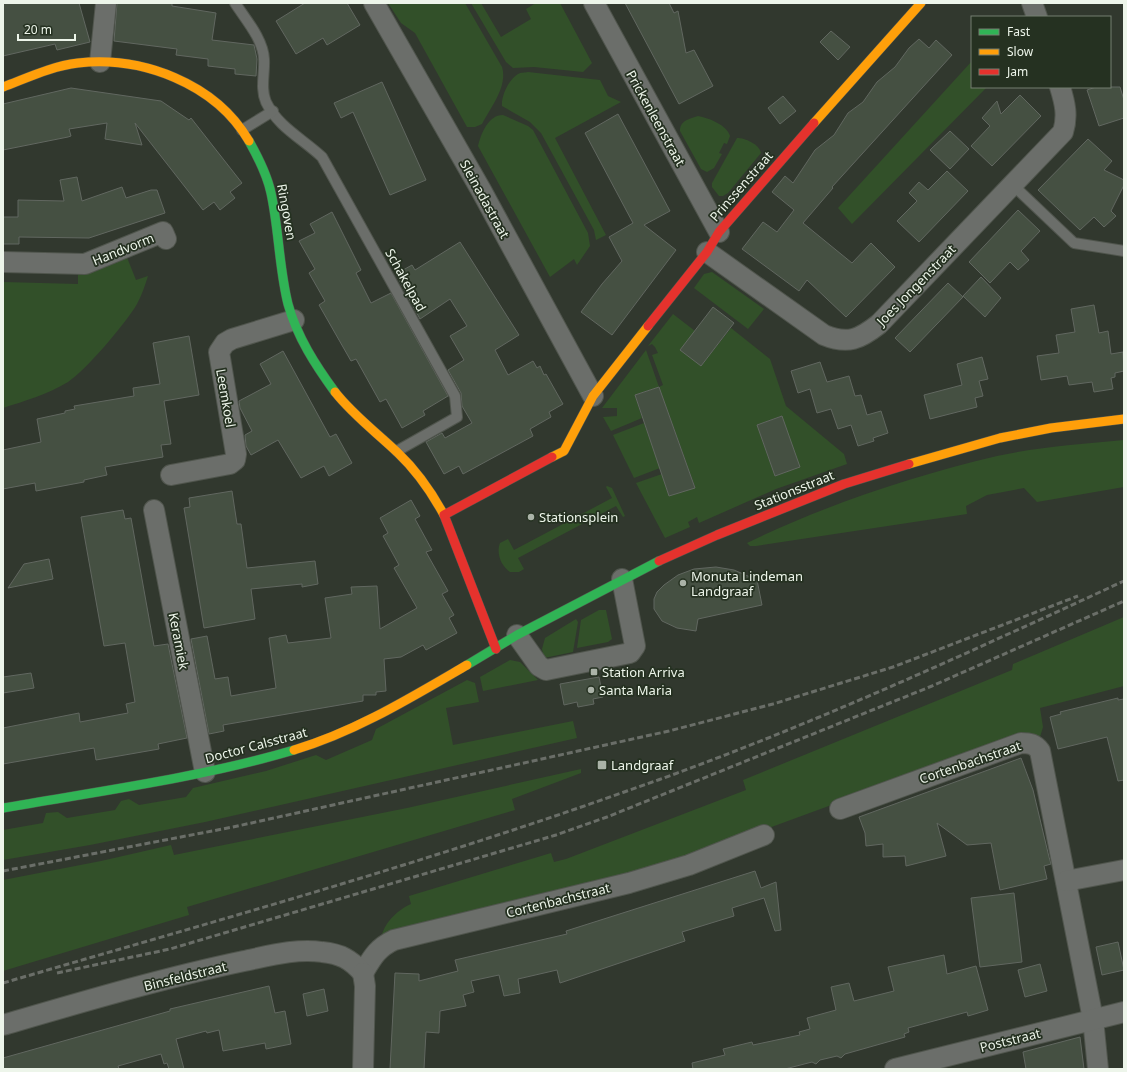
<svg xmlns="http://www.w3.org/2000/svg" width="1127" height="1072" font-family="'Noto Sans',sans-serif">
<style>
.green{fill:#325029;fill-rule:evenodd}
.building{fill:#455042;stroke:#616760}
.lines{fill:none;stroke-linecap:round;stroke-linejoin:round}
.lane-casing{stroke:#50554d;stroke-width:12}
.street-casing{stroke:#50554d;stroke-width:22}
.fast-casing{stroke:#50554d;stroke-width:10}
.slow-casing{stroke:#50554d;stroke-width:10}
.jam-casing{stroke:#50554d;stroke-width:10}
.lane{stroke:#6b6e6a;stroke-width:10}
.street{stroke:#6b6e6a;stroke-width:20}
.fast{stroke:#30b455;stroke-width:9}
.slow{stroke:#ff9f0a;stroke-width:9}
.jam{stroke:#e5322d;stroke-width:9}
.rail{stroke:#6a6e68;stroke-width:3;stroke-dasharray:6 3;stroke-linecap:butt}
.poi-dot{fill:#abb3a8;stroke:#253121;stroke-width:1.5}
.labels{text-anchor:middle;stroke-width:3.5;stroke-linejoin:round;paint-order:stroke}
.street-label{font-size:13px;fill:#edf5ea;stroke:#253121}
.poi-label{font-size:13px;fill:#edf5ea;stroke:#253121;text-anchor:start}
</style>
<rect width="100%" height="100%" fill="#31382e"/>
<g class="green">
<path d="M388 3H465L502 67C508 86 491 107 482 124L475 127H467L415 33 401 23Z"/>
<path d="M471 3H481L501 37 531 19 526 9 536 3H560L592 63 583 72 534 67 513 68 506 62Z"/>
<path d="M972 61V87H987L852 224 838 208Z"/>
<path d="M528 72 600 80 608 96 621 102 555 138 606 235 596 240 594 230 541 133 530 122 502 106C501 96 509 79 518 74 521 72 525 73 528 72Z"/>
<path d="M503 115 528 126 533 130 588 233 590 246 577 265 574 259 550 277 478 146C481 134 488 115 503 115Z"/>
<path d="M698 116C709 118 727 125 730 136L727 144 724 143 719 153 722 154 714 168 707 172 701 169 680 131C680 120 690 119 698 116Z"/>
<path d="M737 138C745 138 759 144 761 153L728 193 723 196H719L712 187V183Z"/>
<path d="M126 255 136 280 148 276C145 285 142 295 137 304 126 323 86 370 68 382 48 394 25 401 3 408V282L78 284V270Z"/>
<path d="M712 272 764 309 748 329 694 288 704 274Z"/>
<path d="M673 314 695 331 701 366 731 328 770 359 786 406 844 454 847 464 776 489 699 523 697 517 688 522 690 527 665 538 636 483 662 474 669 496 695 487 659 387 635 395 642 418 611 431 603 417 617 416V408H602L646 350 659 387 663 385 652 355 658 353 655 347 652 344 648 346ZM781 416 800 467 775 476 757 425Z"/>
<path d="M644 423 660 468 634 478 613 435Z"/>
<path d="M1124 440V487L1037 502 1024 488 987 495 966 506 967 514 756 546H750L747 543C825 505 913 476 997 456 1038 447 1082 444 1124 440Z"/>
<path d="M607 486 612 488 625 516 623 517 616 506 518 558 524 569 519 572H510C501 566 496 553 500 543L508 539 514 550 612 498 606 487Z"/>
<path d="M599 610H606L612 639 608 642 577 648 581 620Z"/>
<path d="M1124 617V686L1040 708 1043 727 1040 737 1030 733 1025 734 755 833 627 875 382 935C385 922 399 909 411 904L409 896 551 853 554 862 566 859 746 790 743 780 1012 670 1013 664Z"/>
<path d="M576 619 578 622 573 652 544 658 542 649 545 638Z"/>
<path d="M510 660 520 662 538 680 483 691 480 677Z"/>
<path d="M467 680 475 683 479 702 446 708 453 745 573 721 577 738 205 822 90 845 3 860V830L43 823 46 813 58 812 67 818 115 810 121 801 129 799 139 805 186 797 193 788 266 771 316 755 326 760 372 740 376 729Z"/>
<path d="M581 769V773L512 799 515 810 187 907 189 915 3 971V880L101 861 171 845 174 855 407 808Z"/>
</g>
<g class="building">
<path d="M3 3H79L90 42 57 50 55 44 3 56Z"/>
<path d="M117 3H172V6L216 13 212 40 254 45 257 59 256 76 235 74V69L208 66V59L176 55 177 49 114 41Z"/>
<path d="M305 3H347L360 25 327 45 323 38 296 54 276 21Z"/>
<path d="M625 3H669L674 13 678 11 686 53 694 50 713 86 679 104Z"/>
<path d="M831 31 850 47 838 60 820 42Z"/>
<path d="M919 39 929 48 936 40 952 55 832 187 833 188 803 223 852 263 871 243 895 267 846 317 807 280 799 291 742 249 763 222 777 232 794 210 772 192 785 176 793 183 815 150 834 135 848 113 863 102 877 82 895 67 909 48Z"/>
<path d="M382 82 426 180 390 195 353 112 341 118 334 103Z"/>
<path d="M1096 87H1120L1124 100V118L1099 126 1087 90Z"/>
<path d="M71 88 161 101 189 120 191 118 242 183 230 192 235 198 220 210 214 202 203 210 135 123 142 145 105 139 107 123 69 129 71 136 68 137 3 150V104Z"/>
<path d="M1020 95 1041 116 992 166 971 146 990 126 982 118 997 101 1001 114Z"/>
<path d="M783 96 796 111 780 124 768 108Z"/>
<path d="M618 114 670 211 644 225 676 250 612 335 581 312 602 284 622 261 609 237 633 223 585 133Z"/>
<path d="M950 131 969 149 950 169 930 150Z"/>
<path d="M1088 139 1112 161 1104 170 1124 180V185L1111 211 1116 216 1104 227 1094 217 1080 230 1038 190Z"/>
<path d="M947 171 968 191 919 242 897 221 917 201 909 193 919 182 928 190Z"/>
<path d="M77 177 82 201 122 187 126 198 151 190H157L165 213 89 238 19 237V244H3V217H18V200L64 201 60 180Z"/>
<path d="M1018 210 1040 231 1021 251 1029 260 1018 270 1010 262 990 283 969 262Z"/>
<path d="M332 212 361 270 356 273 371 303 391 293 448 396 423 411 425 415 402 428 386 399 380 402 356 359 351 361 319 305 325 301 309 273 315 269 299 241 315 233 310 224Z"/>
<path d="M460 242 519 335 495 350 508 375 533 361 537 368 540 366 544 375 546 374 563 404 549 412 551 417 530 429 533 436 463 474 459 466 444 474 426 442 442 433 445 438 472 423 462 406 461 393 448 370 464 360 450 336 467 326 450 299 420 319 396 274 412 265 415 270Z"/>
<path d="M981 277 1001 298 985 317 963 296Z"/>
<path d="M948 283 963 297 910 352 895 338Z"/>
<path d="M1094 305 1099 333 1108 331 1111 354 1123 352 1124 371 1115 373V377L1111 378 1113 389 1094 392 1092 382 1069 385 1067 376 1041 380 1037 356 1059 353 1056 335 1075 332 1071 309Z"/>
<path d="M713 307 734 323 701 366 680 350Z"/>
<path d="M189 336 199 395 164 401 171 444 161 445 163 457 105 467 107 475 84 480V482L36 491 35 483 3 489V450L41 442 37 419 65 413V411L75 409 74 406 134 396 133 388 160 384 153 343Z"/>
<path d="M283 351 330 437 336 434 352 463 329 476 324 466 301 478 278 440 251 455 246 446 245 435 252 431 240 408 239 401 271 384 260 364Z"/>
<path d="M982 357 988 379 979 381 983 396 975 398 977 407 930 419 924 395 962 385 957 364Z"/>
<path d="M820 362 827 382 849 376 855 396 861 395 867 415 881 411 888 433 873 438 874 441 858 446 851 425 838 429 831 409 817 413 810 389 798 393 791 371Z"/>
<path d="M659 387 695 488 669 496 635 395Z"/>
<path d="M782 416 800 467 775 476 757 425Z"/>
<path d="M232 491 237 524H241L247 568 315 561 318 584 302 587V584L251 589 255 619 204 628 184 508 190 507 189 498Z"/>
<path d="M411 500 420 516 415 519 432 550 426 552 448 591 442 594 454 615 449 618 457 633 426 650 423 645 401 657 384 659 386 691 376 692V695H363V701L223 725 224 731 209 734 191 639 207 636 215 679 228 677 231 696 276 688 269 638 286 635 288 643 331 638 325 598 352 594 351 587 377 586 380 629 417 608 394 568 399 565 383 536 388 533 380 518Z"/>
<path d="M123 510 125 519 131 518 154 646 168 644 187 738 158 744 159 749 96 760 94 748 3 764V728L79 713 80 722 128 713 126 704 135 702 125 643 104 646 81 517Z"/>
<path d="M49 559 53 579 8 588 24 564Z"/>
<path d="M716 567 734 570 757 580 762 605 698 619 696 631 677 628 662 621 654 609V599L657 592 664 585 678 575 694 569Z"/>
<path d="M31 673 34 688 3 693V677Z"/>
<path d="M599 677 603 697 593 699 594 704 578 707 577 702 564 705 560 684Z"/>
<path d="M1118 698V700L1124 699V780L1118 781 1107 737 1058 749 1050 717 1061 714 1060 712Z"/>
<path d="M1021 758 1033 790 1049 857 1051 864 1044 866 1047 879 1000 890 991 843 967 845 937 823 946 856 906 866 905 856 883 857V844L866 846 865 833 859 817Z"/>
<path d="M755 871 761 888 776 882 781 930 775 931 764 898 732 908 734 916 682 932 685 941 560 983 557 970 518 979 520 993 504 996 499 975 471 981 474 992 463 995 466 1006 440 1011 439 1033 426 1032 424 1069H390L395 973 419 974V981L458 971 455 960 567 934 566 931Z"/>
<path d="M1014 893 1022 962 980 967 971 898Z"/>
<path d="M1118 942 1124 970 1102 975 1096 947Z"/>
<path d="M944 955 947 974 976 966 988 1010 968 1016 967 1012 908 1028 909 1032 904 1034 905 1037 845 1054 841 1058 837 1056 820 1060 816 1064 812 1062 785 1069H693L692 1063 725 1055 723 1049 752 1042 753 1045 800 1035 799 1032 810 1029 807 1018 836 1010 831 987 849 983 854 1001 894 991 888 967Z"/>
<path d="M1040 964 1047 991 1025 997 1018 970Z"/>
<path d="M269 986 275 1013 285 1011 291 1044 266 1049 265 1043 223 1051 219 1030 207 1033 206 1031 176 1039 184 1069H169L167 1063 164 1064 161 1054 118 1066 119 1069H3V1058L170 1011V1009Z"/>
<path d="M324 989 328 1011 307 1016 303 994Z"/>
<path d="M1080 1037 1084 1069H1026L1023 1052Z"/>
</g>
<g class="lines">
<defs>
<g id="lane">
<path d="M235 3C246 20 263 39 264 59 265 73 260 88 266 102 278 127 303 139 322 157L455 396 457 417 397 451"/>
<path d="M242 130 273 111"/>
<path d="M1013 185 1074 243 1124 251"/>
</g>
<g id="street">
<path d="M374 3 481 190 593 396"/>
<path d="M594 3 719 232"/>
<path d="M1032 3 1037 17"/>
<path d="M100 62 106 3"/>
<path d="M707 252 824 335C848 345 860 339 879 324L1063 132C1068 116 1065 103 1060 87"/>
<path d="M3 262 85 264 163 232 166 239"/>
<path d="M171 475 230 464 235 460 236 454 219 352 225 343 232 339 294 320"/>
<path d="M154 510 205 772"/>
<path d="M517 635 539 666 546 670 630 653 635 646 622 579"/>
<path d="M840 809 1021 743C1030 743 1035 744 1040 751L1093 1019 1098 1069"/>
<path d="M1066 881 1124 870"/>
<path d="M363 973C372 958 377 948 394 940L629 883 689 865 764 835"/>
<path d="M3 1025C82 1002 163 978 244 961 268 956 297 948 322 952 341 954 350 959 363 973"/>
<path d="M363 1069 365 986 363 973"/>
<path d="M895 1069 1124 1012"/>
</g>
<g id="fast">
<path d="M249 141C258 157 267 174 271 193 279 230 279 268 288 304 297 337 316 366 335 392"/>
<path d="M467 665 517 635 659 561"/>
<path d="M3 808C100 791 199 778 294 750"/>
</g>
<g id="slow">
<path d="M3 87C27 78 52 66 78 63 142 56 215 83 249 141"/>
<path d="M814 123 921 3"/>
<path d="M335 392C353 415 376 432 397 452 416 470 431 491 444 515"/>
<path d="M552 457 564 451 593 396 648 326"/>
<path d="M909 464 1000 438 1051 428 1124 419"/>
<path d="M294 750C355 732 412 697 467 665"/>
</g>
<g id="jam">
<path d="M648 326 707 252 719 232 814 123"/>
<path d="M659 561 717 535 844 484 909 464"/>
<path d="M496 649 444 515 552 457"/>
</g>
</defs>
<use href="#lane" class="lane-casing"/>
<use href="#street" class="street-casing"/>
<use href="#fast" class="fast-casing"/>
<use href="#slow" class="slow-casing"/>
<use href="#jam" class="jam-casing"/>
<use href="#lane" class="lane"/>
<use href="#street" class="street"/>
<use href="#fast" class="fast"/>
<use href="#slow" class="slow"/>
<use href="#jam" class="jam"/>
<g class="rail">
<path d="M3 871 233 827 669 731 773 704 893 667 1078 596"/>
<path d="M57 973 170 949 556 835 607 817 932 686 1124 601"/>
<path d="M3 983C212 922 422 864 627 791 797 732 961 656 1124 581"/>
</g>
</g>
<g class="poi-dot">
<circle cx="531" cy="517" r="4"/>
<circle cx="683" cy="583" r="4"/>
<rect x="590" y="668" width="8" height="8" rx="2"/>
<circle cx="591" cy="690" r="4"/>
<rect x="597" y="760" width="10" height="10" rx="2"/>
</g>
<g class="labels">
<g class="street-label">
<text transform="translate(656 118) rotate(61)" y="5">Prickenleenstraat</text>
<text transform="translate(741 186) rotate(-49)" y="5">Prinssenstraat</text>
<text transform="translate(485 199) rotate(61)" y="5">Sleinadastraat</text>
<text transform="translate(287 212) rotate(80)" y="5">Ringoven</text>
<text transform="translate(123 249) rotate(-22)" y="5">Handvorm</text>
<text transform="translate(406 280) rotate(61)" y="5">Schakelpad</text>
<text transform="translate(916 285) rotate(-46)" y="5">Joes Jongenstraat</text>
<text transform="translate(226 398) rotate(80)" y="5">Leemkoel</text>
<text transform="translate(794 490) rotate(-22)" y="5">Stationsstraat</text>
<text transform="translate(179 641) rotate(79)" y="5">Keramiek</text>
<text transform="translate(256 745) rotate(-15)" y="5">Doctor Calsstraat</text>
<text transform="translate(970 762) rotate(-19)" y="5">Cortenbachstraat</text>
<text transform="translate(558 900) rotate(-14)" y="5">Cortenbachstraat</text>
<text transform="translate(185 976) rotate(-14)" y="5">Binsfeldstraat</text>
<text transform="translate(1010 1040) rotate(-14)" y="5">Poststraat</text>
</g>
<g class="poi-label">
<text x="539" y="522">Stationsplein</text>
<text x="691" y="581">Monuta Lindeman<tspan x="691" dy="15">Landgraaf</tspan></text>
<text x="602" y="677">Station Arriva</text>
<text x="599" y="695">Santa Maria</text>
<text x="611" y="770">Landgraaf</text>
</g>
</g>
<rect width="1127" height="1072" fill="none" stroke="#edf5ea" stroke-width="8"/>
<rect x="971" y="16" width="140" height="72" fill="#253121" stroke="#757f71"/>
<rect x="979" y="29" width="20" height="6" fill="#30b455" stroke="#757f71"/>
<text x="1007" y="36" font-size="12" fill="#edf5ea">Fast</text>
<rect x="979" y="49" width="20" height="6" fill="#ff9f0a" stroke="#757f71"/>
<text x="1007" y="56" font-size="12" fill="#edf5ea">Slow</text>
<rect x="979" y="69" width="20" height="6" fill="#e5322d" stroke="#757f71"/>
<text x="1007" y="76" font-size="12" fill="#edf5ea">Jam</text>
<path d="M18 34v6h57v-6" fill="none" stroke="#edf5ea" stroke-width="2"/>
<text x="24" y="34" font-size="12" fill="#edf5ea" stroke="#253121" stroke-width="3" paint-order="stroke">20 m</text>
</svg>
